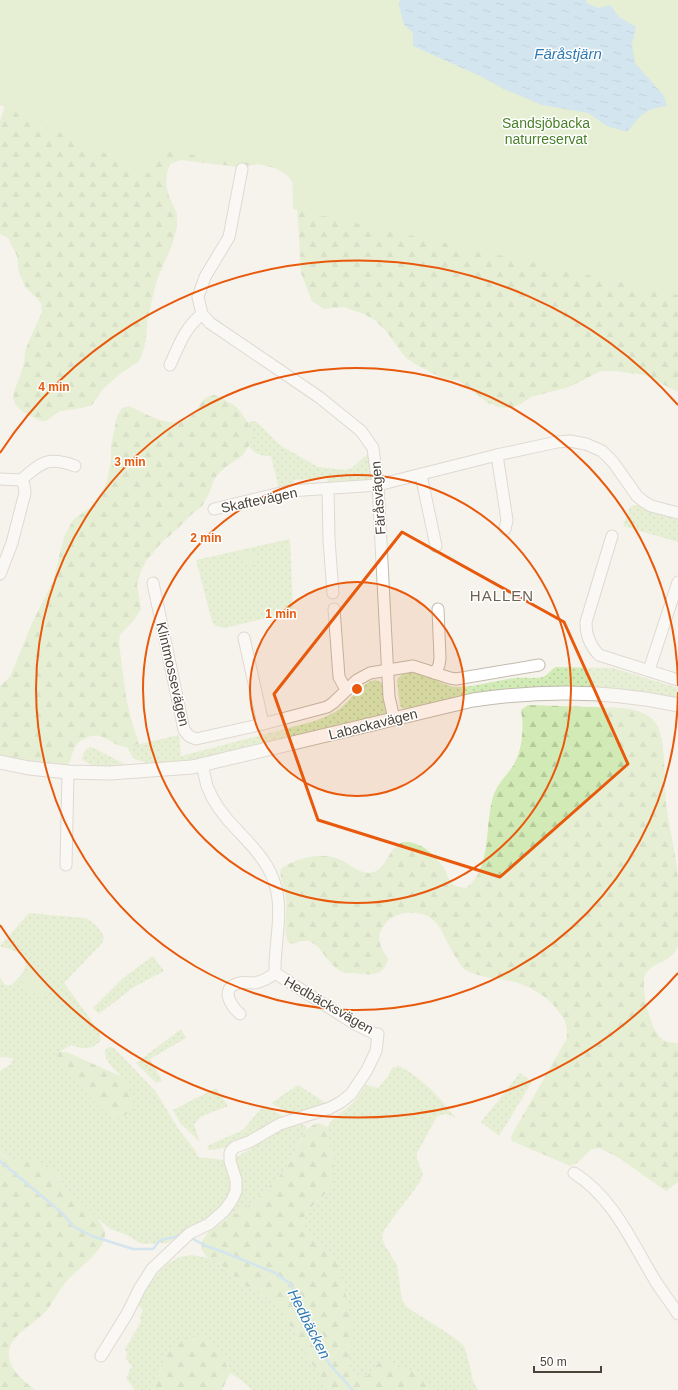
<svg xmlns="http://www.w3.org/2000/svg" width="678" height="1390" font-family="Arial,sans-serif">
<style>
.grass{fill:url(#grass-dots)}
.forest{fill:url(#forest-firs)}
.park{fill:#d2eab5}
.water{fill:url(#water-ripples)}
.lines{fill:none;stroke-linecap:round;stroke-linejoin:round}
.stream{stroke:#a9d4f2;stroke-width:2.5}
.minor-casing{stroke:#c2bbae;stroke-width:13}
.tertiary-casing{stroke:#c2bbae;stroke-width:15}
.minor{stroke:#fff;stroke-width:11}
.tertiary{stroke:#fff;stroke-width:13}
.marked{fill:none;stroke:#e8590c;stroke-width:3;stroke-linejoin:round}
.ring{fill:none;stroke:#e8590c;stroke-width:2}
.labels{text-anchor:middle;stroke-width:3;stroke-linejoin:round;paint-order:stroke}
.park-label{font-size:14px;fill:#4a7f2a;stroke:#fff}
.street-label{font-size:14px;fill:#4b4439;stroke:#fff}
.water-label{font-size:15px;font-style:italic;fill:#2e7ab2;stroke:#fff}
.neighbourhood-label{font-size:15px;letter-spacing:1px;fill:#6e6250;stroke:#fff}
.centre{fill:#e8590c;stroke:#fff;stroke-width:2}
.ring-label{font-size:12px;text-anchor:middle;font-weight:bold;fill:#e8590c;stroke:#fff;stroke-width:3;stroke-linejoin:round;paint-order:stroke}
</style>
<defs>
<pattern id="grass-dots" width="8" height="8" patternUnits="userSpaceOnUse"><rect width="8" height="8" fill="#d2eab5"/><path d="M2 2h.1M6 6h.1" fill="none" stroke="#b6ca9c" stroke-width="1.8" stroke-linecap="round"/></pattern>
<pattern id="forest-firs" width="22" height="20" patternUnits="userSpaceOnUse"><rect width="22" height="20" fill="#d2eab5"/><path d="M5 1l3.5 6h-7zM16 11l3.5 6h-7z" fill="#b6ca9c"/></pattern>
<pattern id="water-ripples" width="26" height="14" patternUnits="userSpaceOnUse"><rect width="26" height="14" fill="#a9d4f2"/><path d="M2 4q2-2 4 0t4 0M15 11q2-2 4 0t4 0" fill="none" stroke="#8caec5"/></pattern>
</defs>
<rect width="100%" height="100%" fill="#f6f3ec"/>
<g class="grass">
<path d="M251 421 257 422 281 446 318 467 344 470 352 468 370 452 376 480 328 487 327 478 294 480V489L280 493 271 456C261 456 254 454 249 446L251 435 248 423Z"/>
<path d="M640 504 655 512 678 520V542L623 526 630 507Z"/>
<path d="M290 539 293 612 224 628 215 625 212 621 196 560Z"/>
<path d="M555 667 613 668 678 688V702L628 692 406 711 400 706 397 680C411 658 440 688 458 687 477 687 497 680 516 678 524 677 535 679 543 677 548 675 551 670 555 667Z"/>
<path d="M375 680 381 682 385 686 388 708 386 715 210 760 158 766 147 763 135 759 132 756 127 747 179 735 181 756 315 721C324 717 333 714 341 708 352 699 360 683 375 680Z"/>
<path d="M90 747 94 748 128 766C114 766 92 770 82 759 83 753 84 751 90 747Z"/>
<path d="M29 913 84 918C94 921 99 928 104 937L102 943 64 983 99 1031 101 1040C92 1051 83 1049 71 1045L59 1052 122 1077C114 1069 104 1061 105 1050L109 1047 114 1048 156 1092 179 1130 195 1150 198 1157 224 1160 240 1155 281 1130 302 1124 307 1127 286 1168 277 1179 251 1204 237 1213 230 1215 219 1214 167 1243 142 1244 127 1235 110 1229 66 1189 56 1174 12 1161 0 1152V1071L11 1064 13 1058 0 1057V977L4 984 10 986C21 976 34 965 18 953 12 949 5 948 0 946Z"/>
<path d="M153 956 164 971 134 987 99 1014 93 1008 123 978Z"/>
<path d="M181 1029 186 1038 150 1059 162 1081 156 1083 136 1063Z"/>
<path d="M399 1066C424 1079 439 1097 456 1118 448 1114 443 1112 436 1118L417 1153V1159L423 1174 420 1182 384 1230 382 1238 385 1246 397 1265 402 1300 408 1308 455 1338 464 1346 469 1362 473 1381 478 1390H435V1388L377 1364 367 1377 354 1376 348 1364 350 1346 337 1262 330 1251 323 1244 312 1239 305 1231 304 1221 307 1213 316 1202 324 1195 334 1157 328 1141 327 1127 332 1120 354 1102 366 1085 378 1088 388 1076 392 1068Z"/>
<path d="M520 1073 532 1082 499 1136 481 1122Z"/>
<path d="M298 1085 329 1105 293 1116 271 1103Z"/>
<path d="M216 1088 228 1106 200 1117 194 1125 200 1142 180 1123 173 1110Z"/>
<path d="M263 1106 268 1107 282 1116C265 1130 231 1150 209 1150L207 1148 209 1145 243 1130Z"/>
<path d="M191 1255 208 1258 220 1264 246 1286 272 1301 283 1313 318 1373 331 1390H252L241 1380 230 1373 226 1361 161 1366 155 1384 151 1390H135L126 1378 132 1366 126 1359 127 1353 125 1349 141 1322 140 1317 143 1310 137 1304C150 1283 164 1257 191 1255Z"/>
</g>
<g class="forest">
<path d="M39 0H678V392L645 375 614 371H601L569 387 531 397 519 405 509 408 499 407 488 403 459 381 442 378 415 364 405 357 386 331 376 321 364 314 344 307 324 309 312 301 301 273 297 204 294 184 286 174 275 168 259 164 238 167 181 160 170 164 167 173 166 185 169 196 177 214V227L172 245 158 277 155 287 147 322 146 340 142 355 139 361 120 374 103 389 92 405 82 408 60 411 46 421H43L38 420 23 412 16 405 13 398 14 391 20 376 24 363 25 351 29 341 42 312 41 304 37 298 26 288 19 273 17 256 8 238 0 234V121Z"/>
<path d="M215 395 234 405 240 411 248 423 251 435 249 446 242 456 227 466 217 475 213 482 210 492 202 506 192 514 173 533 162 542 146 561 141 571 137 584 141 609 134 620 120 635 119 643 126 697 131 719 139 744C135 745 131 747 127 747 111 747 104 729 86 738 83 740 79 741 78 743 71 750 73 759 67 766L23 760 0 755V686L10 677 33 621 53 581 64 537 73 520 91 507 100 496 107 481 111 460V446L117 416 122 408 129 406C148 415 177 434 195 412 202 403 202 396 215 395Z"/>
<path d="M528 705 623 708C636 710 650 713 657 725 666 740 664 784 666 803 669 828 676 853 678 878 678 891 678 905 678 918 678 926 678 937 678 945 673 965 646 961 644 980 643 996 650 1030 663 1040 667 1042 674 1043 678 1043V1182L666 1191 619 1158 600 1148 591 1149 577 1163 570 1166 512 1141 511 1136 566 1040C569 1030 566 1020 559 1012 548 996 530 986 511 981 495 978 479 978 464 969 461 966 459 963 457 959 440 935 442 910 405 913 392 915 384 922 380 933 377 942 383 951 388 959 383 978 369 975 354 973 346 973 342 973 336 968 326 961 323 948 311 942 305 939 298 942 293 944L288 942C282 929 288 913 286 899 285 889 279 878 281 869 294 859 319 852 336 858 347 861 357 873 369 873 392 871 387 833 416 844 428 848 439 860 445 870 447 874 449 881 452 884 456 887 462 887 466 888 493 869 484 821 494 794 498 783 507 775 513 766 523 749 524 728 521 710Z"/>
<path d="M59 1052H67L122 1077 128 1088 131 1097 132 1110C128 1113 122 1118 116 1118 102 1117 66 1069 57 1057Z"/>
<path d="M318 1123 327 1127 328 1141 334 1157 333 1171 331 1186 324 1195 316 1202 307 1213 304 1221 306 1231 312 1239 323 1244 330 1251 337 1262 344 1287 352 1326 348 1364 354 1376H367L377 1364 387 1361 418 1374 435 1388V1390H331L318 1373 303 1349 283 1313 272 1301 246 1286 220 1264 208 1258 201 1249 202 1241 209 1231 220 1224 230 1215 237 1213 251 1204 277 1179 286 1168 306 1130 313 1125Z"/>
<path d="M0 1152C13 1167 24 1158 39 1162 42 1163 46 1165 48 1166 56 1173 60 1182 67 1190 77 1199 93 1210 100 1222 101 1224 104 1229 105 1233 106 1251 76 1269 66 1282 57 1292 53 1305 43 1314 32 1326 6 1337 9 1357 11 1372 25 1381 35 1390H0Z"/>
<path d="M197 1335C216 1339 224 1357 230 1373L222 1390H151C156 1383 157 1375 161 1367 168 1347 179 1343 197 1335Z"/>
</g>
<g class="park">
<path d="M0 0H678V295L293 209 292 169 153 149 155 176 0 105Z"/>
<path d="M255 551 257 562 243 565 240 554Z"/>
<path d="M30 973 51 991 42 1001 21 983Z"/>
</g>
<path class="water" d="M400 0H586L587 3 598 8 610 5 619 17 636 27 632 45 635 63 664 96 667 106C644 109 641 115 627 132L607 126 588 113 542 105 506 90 478 75 413 46V33L404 25 399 6Z"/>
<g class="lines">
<g class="stream">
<path d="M0 1161 62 1213 74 1227 92 1236 133 1249H153L160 1240 179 1236"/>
<path d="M193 1239 206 1246 221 1251 275 1273 289 1283 296 1293 304 1309 318 1345 330 1365 353 1390"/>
</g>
<defs>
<g id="minor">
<path d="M242 169 229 237 205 277 198 297 202 314 210 323 319 397 361 431 373 448 378 485 389 697 394 719"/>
<path d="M170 365C179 345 184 329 202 314"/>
<path d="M497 455 507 520 505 529"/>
<path d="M421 475 436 546"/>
<path d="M0 479 21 480C42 462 48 456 75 466"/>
<path d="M328 489 329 540 333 593"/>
<path d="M214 509 289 491 378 485 497 455 557 442 570 441 586 444 602 451 613 462 637 496 643 501 651 506 678 513"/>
<path d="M612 536 586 622C586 636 590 645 599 655L678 680"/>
<path d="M0 574 12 543 25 493 24 485 21 480"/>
<path d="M153 583 184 730 189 736 196 739 263 724 327 707 333 703 357 680 370 673 413 666 450 678 456 679 539 665"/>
<path d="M334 609 339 677 345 688 348 689"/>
<path d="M244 638 263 724"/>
<path d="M649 670 678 582"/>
<path d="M435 673 439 665 440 658 438 609"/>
<path d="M66 865 68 772"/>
<path d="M240 1014C231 1006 219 988 239 983 244 982 250 983 255 983 263 981 269 978 275 973"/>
<path d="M574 1173C614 1198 632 1243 656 1282 663 1293 671 1303 678 1314"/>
<path d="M101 1356 127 1314 140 1288 152 1269 190 1233 209 1224 224 1211 232 1200 236 1191V1180L230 1161V1153L231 1151 235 1147 249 1142 280 1124 330 1108 341 1102 351 1094 367 1070 376 1051 378 1034H375L355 1024 275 973C274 947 283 914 276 888 270 864 254 848 238 831 226 819 213 802 207 786 205 779 204 772 202 765"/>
</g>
<path id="tertiary" d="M0 762 29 768 68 772 110 773 192 767 473 700C541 690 610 690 678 705"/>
</defs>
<use href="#minor" class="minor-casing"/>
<use href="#tertiary" class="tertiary-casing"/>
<use href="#minor" class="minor"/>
<use href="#tertiary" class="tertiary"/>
</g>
<path d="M0 0H678V1390H0ZM402 532 564 622 628 764 500 877 318 820 274 694Z" fill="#f6f3ec" fill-opacity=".55" fill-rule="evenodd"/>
<path class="marked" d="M402 532 564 622 628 764 500 877 318 820 274 694Z"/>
<circle cx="357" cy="689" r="107" fill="#e8590c" fill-opacity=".12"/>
<g class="ring">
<circle cx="357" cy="689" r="107"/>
<circle cx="357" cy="689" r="214"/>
<path d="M678 692A321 321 0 1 1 678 686"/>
<path d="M678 973A428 428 0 0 1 0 925M0 453A428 428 0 0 1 678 405"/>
</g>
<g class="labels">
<g class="park-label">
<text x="546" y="128">Sandsjöbacka<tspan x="546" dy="16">naturreservat</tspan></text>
</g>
<g class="street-label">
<text transform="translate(378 498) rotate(-94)" y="5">Färåsvägen</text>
<text transform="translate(259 500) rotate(-12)" y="5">Skaftevägen</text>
<text transform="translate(173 674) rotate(77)" y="5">Klintmossevägen</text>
<text transform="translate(373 724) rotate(-14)" y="5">Labackavägen</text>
<text transform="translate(329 1005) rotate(30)" y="5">Hedbäcksvägen</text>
</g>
<g class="water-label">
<text x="568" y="59">Färåstjärn</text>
<text transform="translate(309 1324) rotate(63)" y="5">Hedbäcken</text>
</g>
<g class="neighbourhood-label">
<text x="502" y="601">HALLEN</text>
</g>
</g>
<circle cx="357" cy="689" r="6" class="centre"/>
<g class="ring-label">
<text x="54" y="391">4 min</text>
<text x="130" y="466">3 min</text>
<text x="206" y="542">2 min</text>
<text x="281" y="618">1 min</text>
</g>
<path d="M534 1366v6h67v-6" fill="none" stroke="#4b4439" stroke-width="2"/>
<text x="540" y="1366" font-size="12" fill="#4b4439" stroke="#ffffff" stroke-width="3" paint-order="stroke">50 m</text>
</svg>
